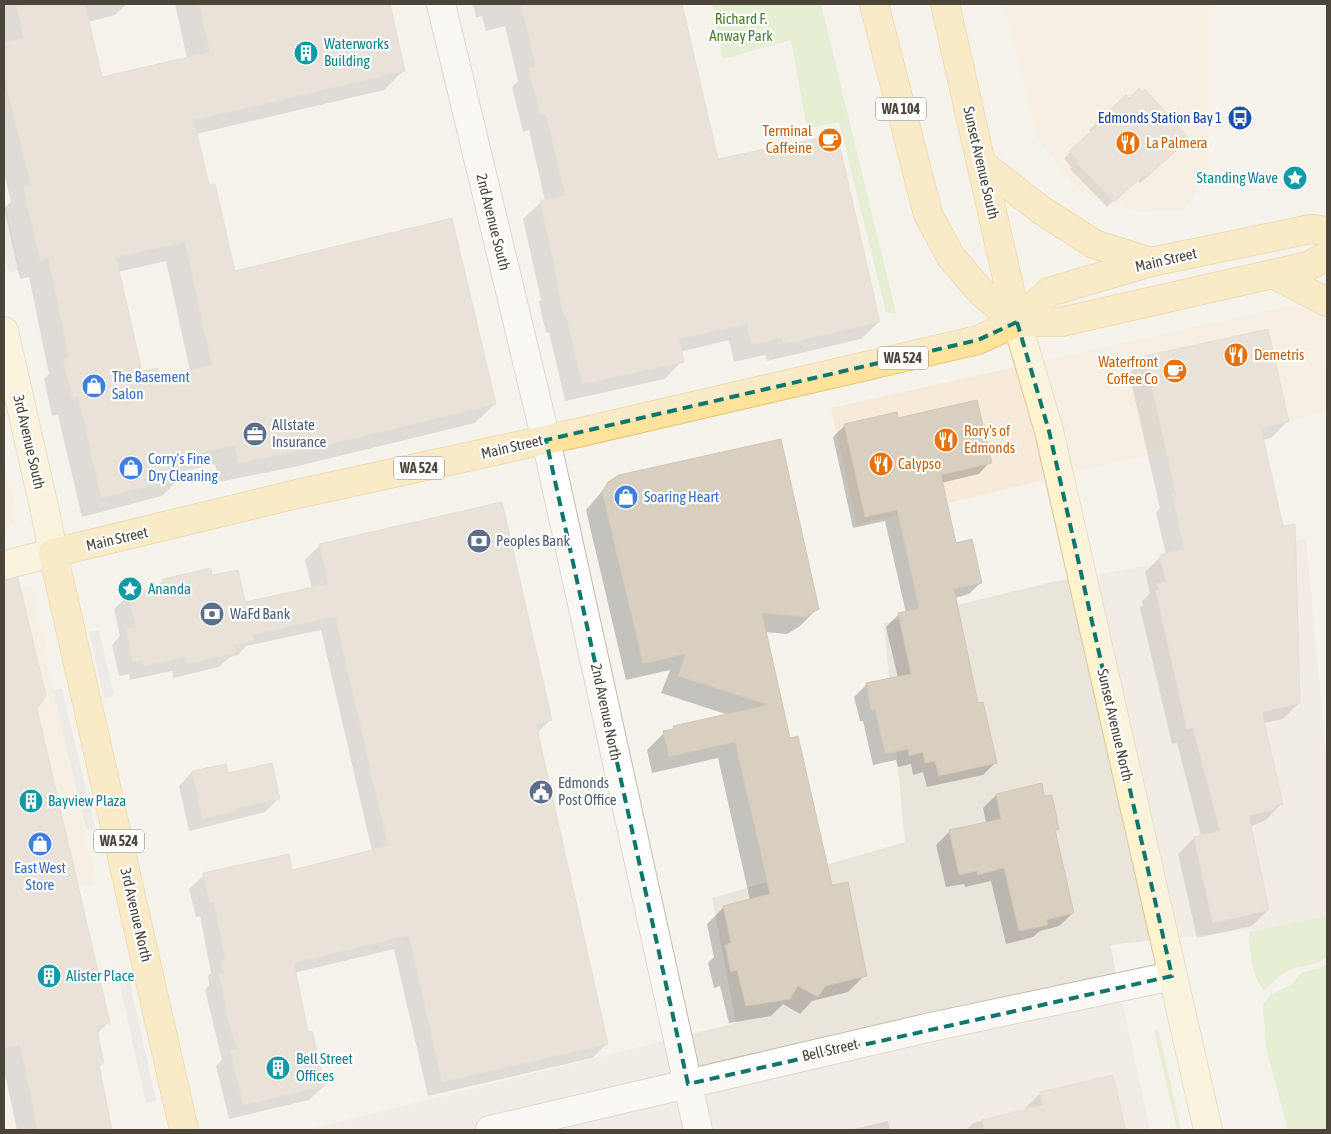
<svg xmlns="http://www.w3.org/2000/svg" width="1331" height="1134" font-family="'Asap Condensed',sans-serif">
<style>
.residential{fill:#eae5da}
.commercial{fill:#f7ead8}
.green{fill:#d2eab5}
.parking{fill:#e5e3e0}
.shadow{fill:#0003;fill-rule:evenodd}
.building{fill:#d8cfc1;stroke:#d3c7b4;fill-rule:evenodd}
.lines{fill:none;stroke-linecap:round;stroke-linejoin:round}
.street-casing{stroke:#c2bbae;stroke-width:30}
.secondary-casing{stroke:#d6c79b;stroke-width:30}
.primary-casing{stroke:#e6c16a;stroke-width:30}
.street{stroke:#fff;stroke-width:28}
.secondary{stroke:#fff3cd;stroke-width:28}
.primary{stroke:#ffe39c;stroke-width:28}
.marked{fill:none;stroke:#0f766e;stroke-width:4;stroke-dasharray:10 6;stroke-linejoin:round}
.labels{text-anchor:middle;stroke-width:4.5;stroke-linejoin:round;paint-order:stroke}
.shield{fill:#fff;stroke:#817c74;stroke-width:1}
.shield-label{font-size:14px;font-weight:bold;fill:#4b4439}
.park-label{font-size:15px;fill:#4a7f2a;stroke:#fff}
.culture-label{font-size:15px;fill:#0d838f;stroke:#fff;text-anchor:start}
.transit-label{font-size:15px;fill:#164399;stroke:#fff;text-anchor:end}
.food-label{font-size:15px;fill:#c56008;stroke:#fff;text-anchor:start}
.street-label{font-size:15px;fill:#4b4439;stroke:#fff}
.shop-label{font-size:15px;fill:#366cbe;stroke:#fff;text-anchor:start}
.service-label{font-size:15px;fill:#4e5e75;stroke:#fff;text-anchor:start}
</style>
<rect width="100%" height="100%" fill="#f6f3ec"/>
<path class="residential" d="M1306 539 1327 766V922L1110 945 1150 1130H307L736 1023 712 898 905 842 884 623 1052 582Z"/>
<g class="commercial">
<path d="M1003 4H1209V174L1183 210 1138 212 1080 191 1036 137Z"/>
<path d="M1325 298 1326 412 857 525 831 408Z"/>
<path d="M4 462 16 515 4 538Z"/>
<path d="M32 586 96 884 4 904V592Z"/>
</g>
<g class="green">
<path d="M712 4H821L896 313 886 312 839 122 807 129 791 40 723 59Z"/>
<path d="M1327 916V957C1315 967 1304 964 1290 970 1281 974 1272 983 1264 990 1251 976 1250 950 1249 932Z"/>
<path d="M1327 963V1130H1288L1266 1048 1263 1005 1270 995 1292 984 1302 972 1319 969Z"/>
<path d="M1158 1028 1181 1130H1177L1154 1030Z"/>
</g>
<g class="parking">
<path d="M4 199 20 270 9 273 4 251Z"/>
<path d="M99 630 114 695 104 698 89 632Z"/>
<path d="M62 688 95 828 86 830 53 690Z"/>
<path d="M127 970 156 1100 146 1103 117 972Z"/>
</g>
<g class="shadow">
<path d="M4 4H127L115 15 88 22 101 78 187 58 175 4H389L404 70 384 90 196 134 208 187 234 272 495 404 475 423 294 467 219 482 215 464 180 472 181 477 162 496 82 517 58 415 52 416 44 379 49 374 29 277 20 279 4 208 11 202 4 173ZM166 261 190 371 158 378 141 373 118 272Z"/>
<path d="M473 4H681L717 161 879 322 861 339 767 361 765 355 734 362 729 340 680 352 682 361 665 379 565 401 549 332 546 333 539 302 541 300 523 219 541 202 545 201 529 130 523 132 512 87 518 81 505 26 486 31 482 16 476 17Z"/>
<path d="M1096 124 1173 148 1169 157 1140 183 1137 180 1107 207 1070 169 1072 168 1064 158 1092 133 1089 130Z"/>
<path d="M1146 357 1288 421 1271 438 1262 440 1299 703 1283 719 1264 723 1282 803 1266 820 1250 827 1268 910 1252 926 1197 938 1178 854 1194 838 1201 836 1177 743 1172 744 1140 608 1143 605 1142 601 1150 593 1145 572 1161 556 1166 555 1156 512 1160 508 1129 373Z"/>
<path d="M897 420 990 462 979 474 941 483 955 545 981 582 969 594 955 598 977 704 995 763 983 775 927 787 923 772 913 775 911 764 898 767 896 760 873 765 863 721H860L854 697 866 685 898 678 886 627 898 615 906 613 885 521 853 528 833 437 845 425Z"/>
<path d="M609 483 818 608 800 626 787 634 765 632 789 739 831 887 865 975 848 992 812 1001 800 1014 783 1004 771 1016 729 1023 720 986 714 988 708 963 714 957 707 924 724 907 750 900 718 758 652 773 647 750 664 733 674 728 729 715 661 693 670 670 626 680 586 510Z"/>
<path d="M320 545 550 720 537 733 607 1044 592 1058 428 1096 394 949 294 973 307 1034 324 1086 309 1100 229 1119 216 1066 222 1060 205 990 209 985 208 976 211 973 200 916 196 917 189 889 204 875 291 871 372 851 321 630 246 646 238 655 230 657 219 667 173 678 172 671 130 680 129 674 119 676 112 645 120 636 114 609 129 595 154 589 164 580 211 577 244 603 312 589 305 560Z"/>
<path d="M16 605 36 709 108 1022 97 1034 103 1063 99 1067 100 1079 110 1130H17L4 1070V607Z"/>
<path d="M192 772 227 774 278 799 265 812 189 831 179 786Z"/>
<path d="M996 795 1044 798 1058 828 1054 832 1073 913 1059 926 1040 931 1033 937 1006 944 991 881 965 887 964 884 946 887 936 845 950 831 986 823 983 808Z"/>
<path d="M1112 1076 1125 1130H966L973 1123 1026 1110 1025 1108 1041 1093Z"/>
<path d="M888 1121 890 1130H850Z"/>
</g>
<g class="building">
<path d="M16 4H85L102 77 210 52 199 4H390L405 71 194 120 209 185 215 184 235 271 452 218 496 404 315 448 238 463 235 445 178 458 183 477 101 498 78 396 72 397 63 359 69 357 48 258 40 260 23 187 31 186 4 77V42L23 38ZM185 242 212 365 159 376 158 368 142 371 116 257Z"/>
<path d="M521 4H682L718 159 837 134 880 322 784 344 782 338 751 345 747 324 679 339 684 362 582 384 566 315 564 316 556 283H558L540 201 565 195 546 114 540 115 529 68 536 67Z"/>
<path d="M1139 88 1142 92 1145 89 1187 136 1174 148 1177 150 1147 177 1144 175 1114 202 1076 162 1078 161 1069 151 1097 126 1095 123 1126 95 1129 98Z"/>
<path d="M1268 329 1289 422 1261 428 1283 526 1295 524 1300 703 1262 712 1283 804 1274 806 1275 809 1249 816 1269 910 1213 923 1194 837 1220 831 1193 727 1187 729 1156 591 1159 590 1157 584 1166 582 1160 555 1184 549 1172 494H1176L1145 356Z"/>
<path d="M977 400 992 463 941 475 956 543 972 539 982 583 954 589 978 703 983 702 997 763 939 776 935 761 925 763 923 752 909 756 908 749 885 754 875 709 871 710 866 683 911 674 898 613 919 609 897 510 865 517 844 424 897 412 898 418Z"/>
<path d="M781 439 819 609 805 617 762 613 790 738 798 736 832 885 848 882 867 976 825 986 818 997 798 986 790 999 746 1006 737 970 731 972 725 945 731 943 723 906 770 894 735 742 669 757 663 731 674 729 673 726 768 705 678 676 685 654 643 664 602 492 608 482 619 475Z"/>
<path d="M502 502 552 720 536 724 608 1044 442 1082 409 935 294 963 308 1032 312 1031 325 1086 243 1105 230 1050 237 1049 231 1032 219 974 224 973 221 961 225 960 214 903H210L203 873 289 854 292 870 388 846 335 616 252 635 254 641 233 645 235 653 187 664 186 657 144 666 143 660 133 662 126 629 136 627 128 594 164 586 163 579 211 568 212 575 238 570 245 602 328 584 319 544Z"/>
<path d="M18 578 46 696 37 709 110 1023 96 1026 104 1063 99 1065 112 1130H38L20 1044 4 1048V580Z"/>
<path d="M272 763 280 799 236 808V811L202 819 192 771 226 764 228 773Z"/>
<path d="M1042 783 1044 796 1052 795 1059 829 1055 830 1074 913 1046 920 1048 925 1019 931 1004 868 978 875 977 871 959 875 949 830 1001 819 996 794Z"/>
<path d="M1113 1075 1126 1130H984L982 1120 1043 1105 1040 1092Z"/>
</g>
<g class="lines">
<defs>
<g id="street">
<path d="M441 4 546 440 698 1130"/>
<path d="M490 1130 931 1027 1172 976"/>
</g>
<g id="secondary">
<path d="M1017 322 1049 431 1208 1130"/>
<path d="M4 331 46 516 53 553 4 565"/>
</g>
<g id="primary">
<path d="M874 4 928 214 951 257 981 292 1017 322"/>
<path d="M945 4 1017 322"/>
<path d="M982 164 1041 210 1094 244 1151 262"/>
<path d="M1273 274 1327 302"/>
<path d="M1017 322H1061L1308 266 1327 256"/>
<path d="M184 1130 53 553 297 494 586 431 978 340 1017 322 1049 292 1151 262 1311 229 1327 231"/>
</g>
</defs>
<use href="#street" class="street-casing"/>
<use href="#secondary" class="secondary-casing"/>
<use href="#primary" class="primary-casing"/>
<use href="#street" class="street"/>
<use href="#secondary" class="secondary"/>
<use href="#primary" class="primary"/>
</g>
<path d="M0 0H1331V1134H0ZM1017 322 1049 431 1172 976 688 1084 546 440 978 340Z" fill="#f6f3ec" fill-opacity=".55" fill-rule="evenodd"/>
<path class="marked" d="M1017 322 1049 431 1172 976 688 1084 546 440 978 340Z"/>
<defs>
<symbol id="building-disc" viewBox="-11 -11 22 22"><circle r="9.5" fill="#0f9aa8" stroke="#fff"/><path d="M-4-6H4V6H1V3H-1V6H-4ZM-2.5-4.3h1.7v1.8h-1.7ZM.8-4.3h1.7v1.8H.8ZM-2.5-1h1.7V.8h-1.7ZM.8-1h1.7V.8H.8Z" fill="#fff"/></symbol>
<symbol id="bus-disc" viewBox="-11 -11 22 22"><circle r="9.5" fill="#1a4fb4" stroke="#fff"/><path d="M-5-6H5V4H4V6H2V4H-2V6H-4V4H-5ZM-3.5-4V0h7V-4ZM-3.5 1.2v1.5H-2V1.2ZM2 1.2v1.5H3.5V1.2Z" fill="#fff"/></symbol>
<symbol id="cafe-disc" viewBox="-11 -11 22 22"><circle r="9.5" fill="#e8710a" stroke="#fff"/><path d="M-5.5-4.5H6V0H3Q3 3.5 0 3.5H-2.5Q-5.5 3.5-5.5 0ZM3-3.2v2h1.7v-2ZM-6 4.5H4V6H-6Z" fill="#fff"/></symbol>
<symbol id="restaurant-disc" viewBox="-11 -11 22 22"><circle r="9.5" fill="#e8710a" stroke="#fff"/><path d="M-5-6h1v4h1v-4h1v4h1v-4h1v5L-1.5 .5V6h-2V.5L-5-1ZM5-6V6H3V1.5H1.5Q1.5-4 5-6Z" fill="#fff"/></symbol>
<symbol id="sight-disc" viewBox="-11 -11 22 22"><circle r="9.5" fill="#0f9aa8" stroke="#fff"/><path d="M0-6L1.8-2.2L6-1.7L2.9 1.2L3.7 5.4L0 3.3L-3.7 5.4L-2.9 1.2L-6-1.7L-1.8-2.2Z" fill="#fff"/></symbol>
<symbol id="shop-disc" viewBox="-11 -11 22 22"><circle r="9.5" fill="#3f7fe0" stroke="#fff"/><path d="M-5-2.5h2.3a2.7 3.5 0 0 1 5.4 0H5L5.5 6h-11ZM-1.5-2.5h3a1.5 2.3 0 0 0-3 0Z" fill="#fff"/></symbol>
<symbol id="office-disc" viewBox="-11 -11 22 22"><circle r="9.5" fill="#5c6f8a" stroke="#fff"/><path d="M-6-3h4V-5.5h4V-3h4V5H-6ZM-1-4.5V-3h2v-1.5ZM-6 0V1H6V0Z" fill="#fff"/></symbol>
<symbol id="bank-disc" viewBox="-11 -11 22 22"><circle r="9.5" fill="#5c6f8a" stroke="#fff"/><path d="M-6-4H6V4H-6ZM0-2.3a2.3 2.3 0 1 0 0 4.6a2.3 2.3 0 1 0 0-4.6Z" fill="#fff"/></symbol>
<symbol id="civic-disc" viewBox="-11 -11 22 22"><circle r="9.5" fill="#5c6f8a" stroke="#fff"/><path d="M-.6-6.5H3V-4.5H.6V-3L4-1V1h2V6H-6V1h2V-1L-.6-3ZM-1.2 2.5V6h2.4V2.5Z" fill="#fff"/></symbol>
</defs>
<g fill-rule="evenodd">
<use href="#building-disc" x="292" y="39" width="28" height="28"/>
<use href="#bus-disc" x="1226" y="104" width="28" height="28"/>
<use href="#cafe-disc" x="816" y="126" width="28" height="28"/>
<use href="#restaurant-disc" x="1114" y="129" width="28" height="28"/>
<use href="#sight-disc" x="1281" y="164" width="28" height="28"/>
<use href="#restaurant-disc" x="1222" y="341" width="28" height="28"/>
<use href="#cafe-disc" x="1161" y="357" width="28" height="28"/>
<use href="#shop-disc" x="80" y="372" width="28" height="28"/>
<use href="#office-disc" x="241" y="420" width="28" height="28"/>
<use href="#restaurant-disc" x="932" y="426" width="28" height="28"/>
<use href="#restaurant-disc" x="867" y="450" width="28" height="28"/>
<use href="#shop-disc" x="117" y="454" width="28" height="28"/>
<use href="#shop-disc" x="612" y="483" width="28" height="28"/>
<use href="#bank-disc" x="465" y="527" width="28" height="28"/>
<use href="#sight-disc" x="116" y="575" width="28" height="28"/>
<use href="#bank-disc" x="198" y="600" width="28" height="28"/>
<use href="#civic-disc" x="527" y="778" width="28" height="28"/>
<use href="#building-disc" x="17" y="787" width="28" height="28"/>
<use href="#shop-disc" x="26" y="830" width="28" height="28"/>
<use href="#building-disc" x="35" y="962" width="28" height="28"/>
<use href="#building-disc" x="264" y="1054" width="28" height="28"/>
</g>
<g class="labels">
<g class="shield">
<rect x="876" y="97.5" width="50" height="23" rx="4"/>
<rect x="878" y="346.5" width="50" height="23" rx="4"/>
<rect x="394" y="456.5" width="50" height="23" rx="4"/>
<rect x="94" y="829.5" width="50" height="23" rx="4"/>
</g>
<g class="shield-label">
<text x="901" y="114">WA 104</text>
<text x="903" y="363">WA 524</text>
<text x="419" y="473">WA 524</text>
<text x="119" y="846">WA 524</text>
</g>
<g class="park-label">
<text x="741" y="24">Richard F.<tspan x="741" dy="17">Anway Park</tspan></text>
</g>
<g class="culture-label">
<text x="324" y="49">Waterworks<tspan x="324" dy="17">Building</tspan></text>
<text x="1278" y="183" text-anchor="end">Standing Wave</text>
<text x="148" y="594">Ananda</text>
<text x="48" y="806">Bayview Plaza</text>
<text x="66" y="981">Alister Place</text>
<text x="296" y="1064">Bell Street<tspan x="296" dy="17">Offices</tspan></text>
</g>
<g class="transit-label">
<text x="1222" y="123">Edmonds Station Bay 1</text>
</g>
<g class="food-label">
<text x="812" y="136" text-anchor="end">Terminal<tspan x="812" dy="17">Caffeine</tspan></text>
<text x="1146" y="148">La Palmera</text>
<text x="1254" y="360">Demetris</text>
<text x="1158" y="367" text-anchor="end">Waterfront<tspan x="1158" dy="17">Coffee Co</tspan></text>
<text x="964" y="436">Rory's of<tspan x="964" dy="17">Edmonds</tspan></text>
<text x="898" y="469">Calypso</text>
</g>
<g class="street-label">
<text transform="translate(981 163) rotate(77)" y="5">Sunset Avenue South</text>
<text transform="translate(493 222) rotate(76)" y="5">2nd Avenue South</text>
<text transform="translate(1166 260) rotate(-13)" y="5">Main Street</text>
<text transform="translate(29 442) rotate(77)" y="5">3rd Avenue South</text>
<text transform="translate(512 447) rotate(-13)" y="5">Main Street</text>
<text transform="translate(117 539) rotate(-13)" y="5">Main Street</text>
<text transform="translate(606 712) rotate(78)" y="5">2nd Avenue North</text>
<text transform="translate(1115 725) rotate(77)" y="5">Sunset Avenue North</text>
<text transform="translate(136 915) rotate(77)" y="5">3rd Avenue North</text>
<text transform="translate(830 1050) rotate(-13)" y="5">Bell Street</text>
</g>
<g class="shop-label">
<text x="112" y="382">The Basement<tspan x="112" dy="17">Salon</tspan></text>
<text x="148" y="464">Corry's Fine<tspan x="148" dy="17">Dry Cleaning</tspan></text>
<text x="644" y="502">Soaring Heart</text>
<text x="40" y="873" text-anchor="middle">East West<tspan x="40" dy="17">Store</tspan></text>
</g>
<g class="service-label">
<text x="272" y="430">Allstate<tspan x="272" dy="17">Insurance</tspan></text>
<text x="496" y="546">Peoples Bank</text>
<text x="230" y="619">WaFd Bank</text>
<text x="558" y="788">Edmonds<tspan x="558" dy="17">Post Office</tspan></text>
</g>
</g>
<rect width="1331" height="1134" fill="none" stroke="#4b4439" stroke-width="10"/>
</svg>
